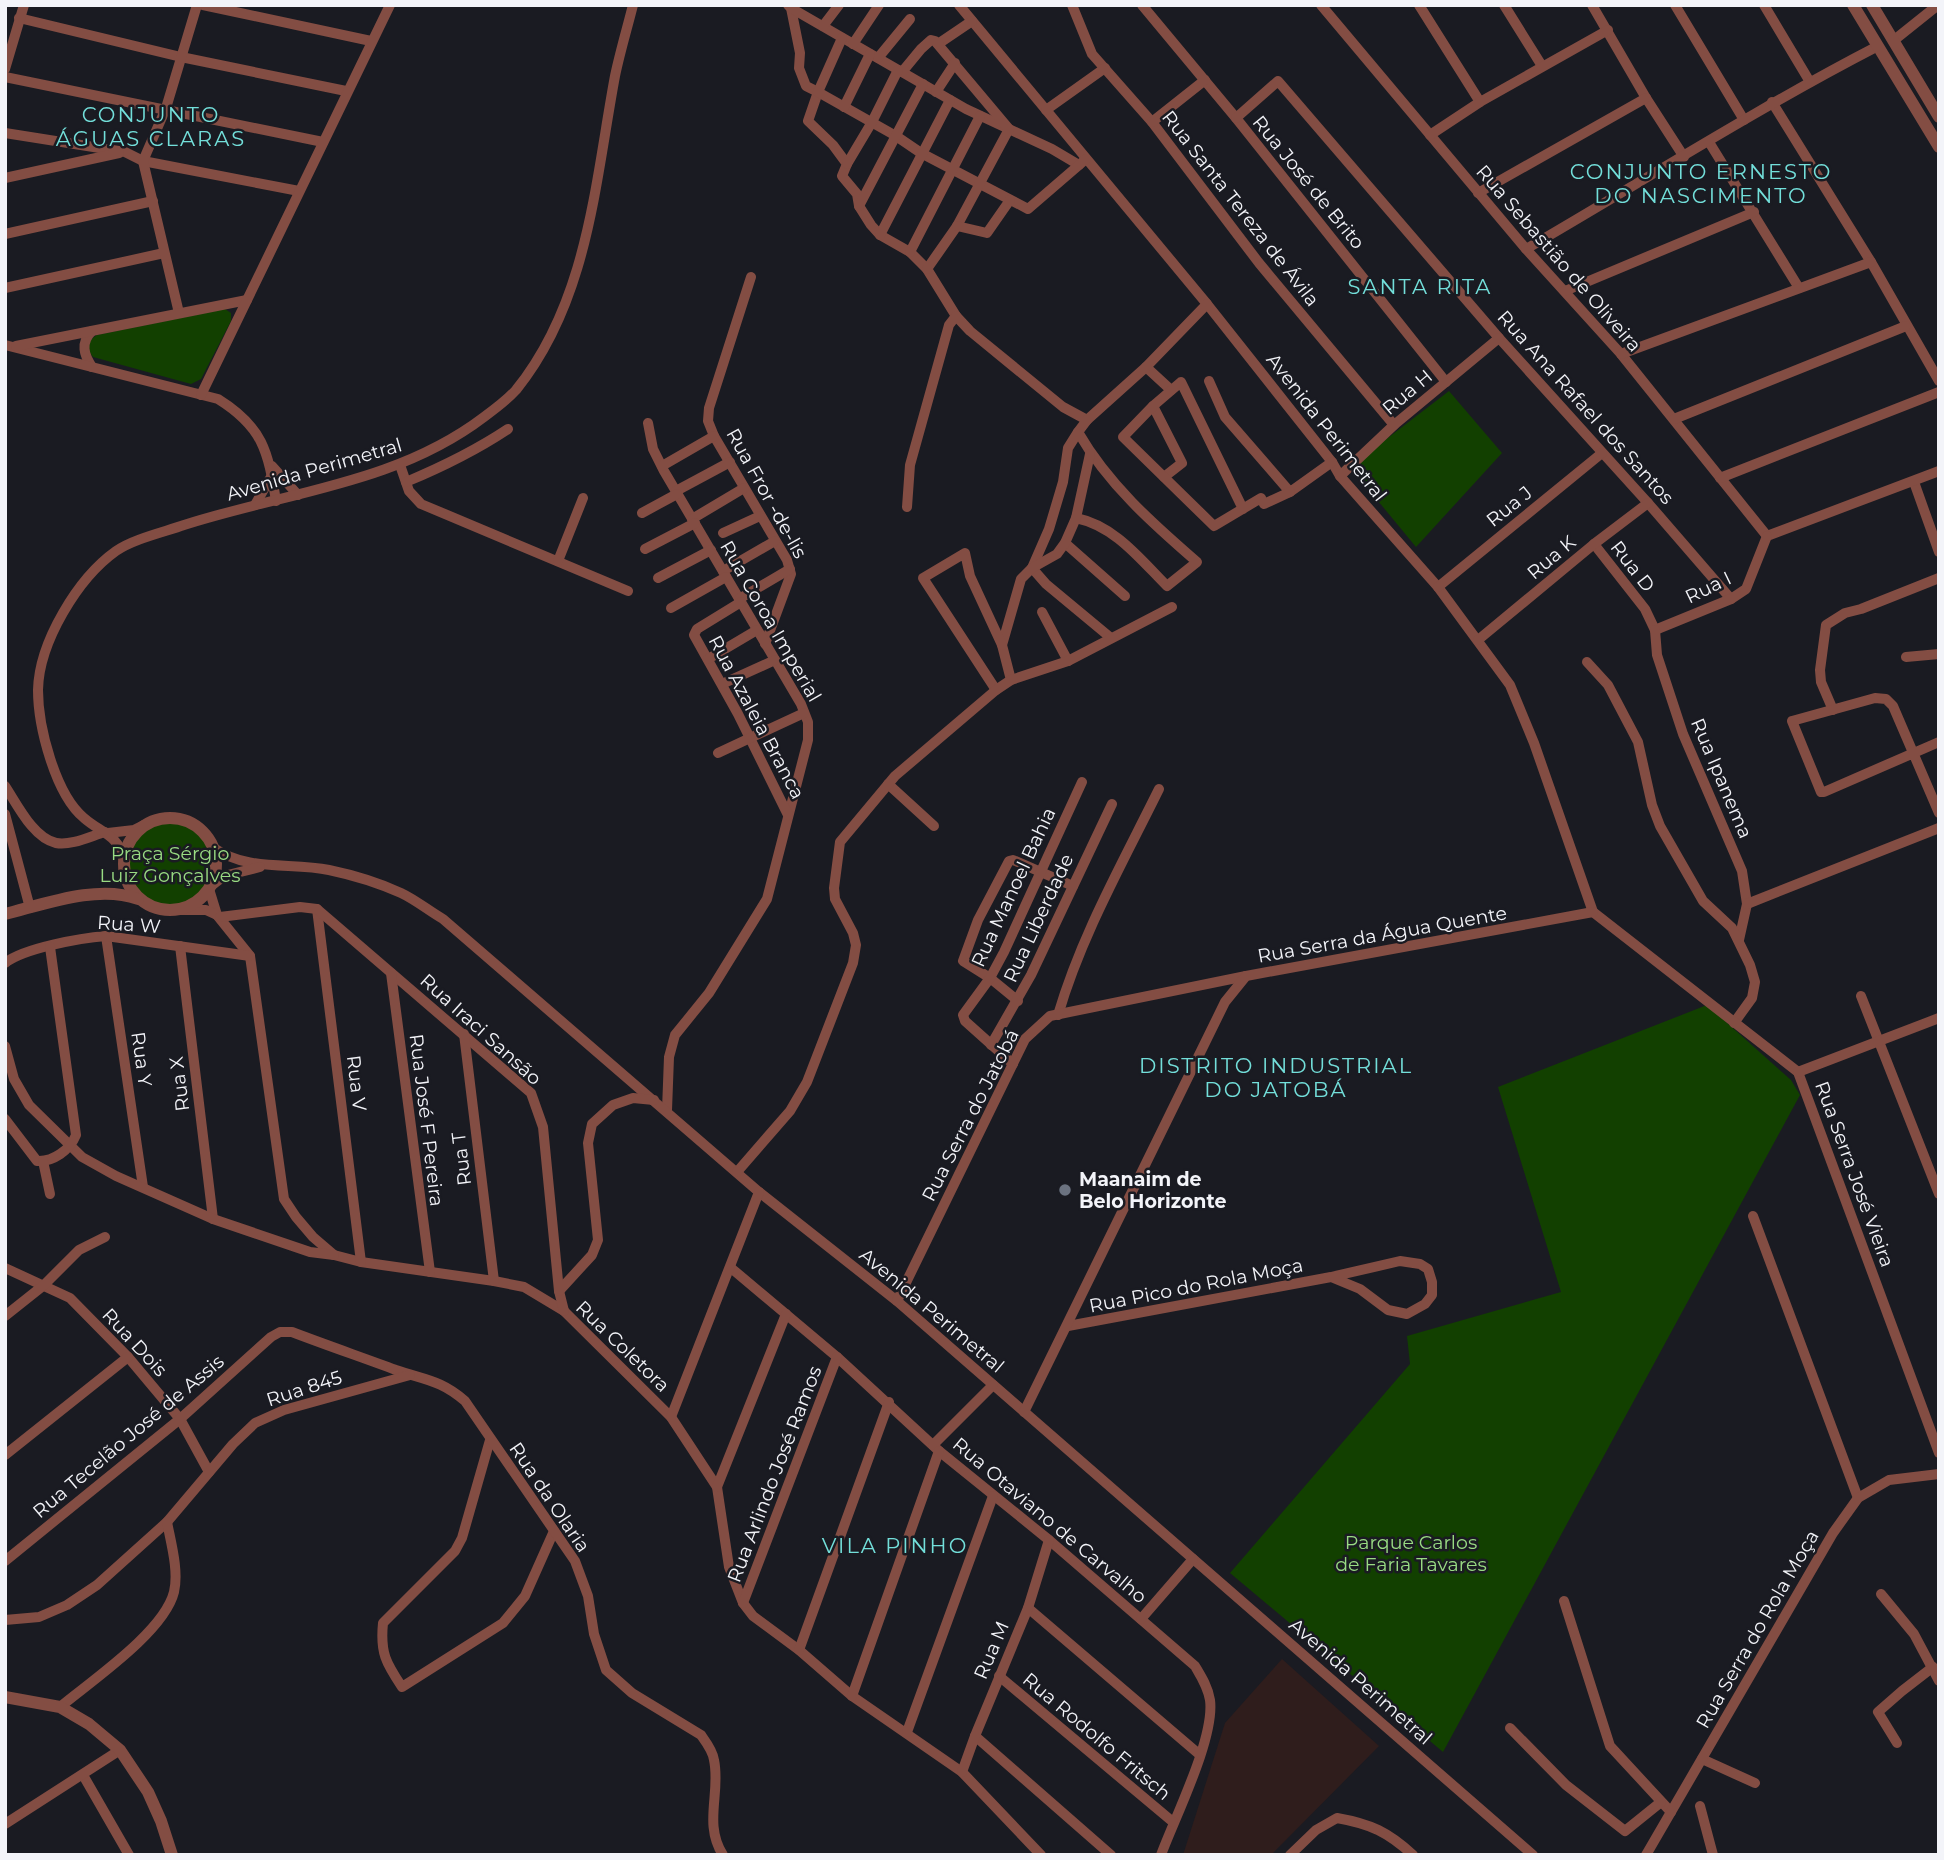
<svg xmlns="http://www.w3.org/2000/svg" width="1944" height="1860" font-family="Montserrat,sans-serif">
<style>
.education{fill:#2f1d1c}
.green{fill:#124000}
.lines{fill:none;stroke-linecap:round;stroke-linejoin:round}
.minor{stroke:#834d43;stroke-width:10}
.tertiary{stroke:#834d43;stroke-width:12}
.worship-dot{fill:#6b7280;stroke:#1a1b22;stroke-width:2.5}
.labels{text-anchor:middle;stroke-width:5;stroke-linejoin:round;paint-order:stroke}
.street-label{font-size:19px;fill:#f3f4f9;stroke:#1a1b22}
.park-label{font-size:19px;fill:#99db83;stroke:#1a1b22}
.poi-label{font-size:19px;font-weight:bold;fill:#f3f4f9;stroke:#1a1b22;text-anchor:start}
.neighbourhood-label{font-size:21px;letter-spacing:2px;fill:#73dfda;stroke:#1a1b22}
</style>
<rect width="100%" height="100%" fill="#1a1b22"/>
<path class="education" d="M1282 1659 1379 1746 1271 1855H1183L1225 1723Z"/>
<g class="green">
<path d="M225 309 231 313V321L201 379 191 384 93 357C86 349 88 340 97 335Z"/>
<path d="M1449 391 1502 453 1416 547 1350 467Z"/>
<circle cx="169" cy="864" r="42"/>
<path d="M1707 1005 1791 1080 1800 1095 1443 1752 1230 1573 1410 1364 1407 1336 1561 1292 1498 1087Z"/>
</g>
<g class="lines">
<g class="minor">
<path d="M203 5 371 41"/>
<path d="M788 5 791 8 800 53 799 68 806 86 818 92 808 121 833 145 847 164 842 176 857 194 859 206 871 225 880 235 910 252 927 269 956 316"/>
<path d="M959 5 1207 304 1332 462 1340 476 1438 587 1510 685 1534 743 1593 912"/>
<path d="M1072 5 1092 54 1152 122 1259 263 1394 425"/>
<path d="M1142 5 1236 118 1446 382"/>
<path d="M1321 5 1526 249 1621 354 1767 536"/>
<path d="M1419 5 1480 102"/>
<path d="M1504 5 1542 66"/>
<path d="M1592 5 1646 98 1684 157"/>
<path d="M1675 5 1744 120"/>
<path d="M1764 5 1810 82"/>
<path d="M791 8 966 109 1052 149 1079 165"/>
<path d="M19 18 181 57 346 91"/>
<path d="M823 26 839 5"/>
<path d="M842 38 818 92 896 136 921 153 1028 209 1086 159"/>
<path d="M1893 41 1938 5"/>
<path d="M853 44 879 5"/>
<path d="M938 44 972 21"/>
<path d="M878 58 910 19"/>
<path d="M5 69 24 5"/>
<path d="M902 72 921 49 931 40 935 41 1009 129 957 226 927 269"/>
<path d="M5 77 323 142"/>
<path d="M936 92 955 63"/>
<path d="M1772 102 1871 262 1939 381"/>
<path d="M844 107 870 54"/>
<path d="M1046 110 1105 68"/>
<path d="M1236 118 1278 81 1499 338 1648 503 1731 599"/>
<path d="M1152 122 1205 80"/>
<path d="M5 133 125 152 143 161 299 191"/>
<path d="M1430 135 1480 102 1608 30"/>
<path d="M1709 142 1799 288"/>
<path d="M847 164 872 122 898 70"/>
<path d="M5 178 119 153"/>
<path d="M1478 193 1646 98"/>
<path d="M859 206 923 84"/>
<path d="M957 226 987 233 1010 200"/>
<path d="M5 234 153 201"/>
<path d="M880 235 950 100"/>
<path d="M1526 249C1643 181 1758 108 1878 46"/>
<path d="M910 252 980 116"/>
<path d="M751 277 709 408 708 421 714 436 787 560 791 574 765 644"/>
<path d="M5 288 164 253"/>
<path d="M1565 291 1754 212"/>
<path d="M179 313 143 161 166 108 197 5"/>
<path d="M92 331C80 343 84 355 92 367"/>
<path d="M5 345 218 399C263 427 268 451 276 501"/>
<path d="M16 346 247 300"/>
<path d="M1621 354 1871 262"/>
<path d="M1146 367 1171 390"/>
<path d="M1209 381 1225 417 1290 492 1332 462"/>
<path d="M201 395 390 5"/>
<path d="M1153 406 1182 463 1164 477"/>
<path d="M1674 419 1906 326"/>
<path d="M648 423 653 449 664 471 801 704 808 722V740L767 899 709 993 675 1035 669 1057 667 1110"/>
<path d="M400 465 409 491 421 504 628 591"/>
<path d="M272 466 298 495"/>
<path d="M662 466 714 436"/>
<path d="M1340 476 1394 425 1499 338"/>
<path d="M1720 478 1939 392"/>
<path d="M406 482C442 467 475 451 508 429"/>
<path d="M1914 482 1939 552"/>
<path d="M676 491 730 462"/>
<path d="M255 505 272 475"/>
<path d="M907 507 910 465 949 325 956 316 970 331 1063 407 1087 420"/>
<path d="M1243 509 1181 382 1153 406 1123 437 1214 526 1261 498 1264 504 1290 492"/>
<path d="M642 513 677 494"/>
<path d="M1076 518C1115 526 1140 559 1167 586L1197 562C1152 523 1108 484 1078 432"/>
<path d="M692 519 744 488"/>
<path d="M723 533 760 516"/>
<path d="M1767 536 1939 471"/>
<path d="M1065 543 1125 596"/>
<path d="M1594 544 1645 609 1655 630 1731 599 1746 589 1767 536"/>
<path d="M645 549 695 523"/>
<path d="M558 561 583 498"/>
<path d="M723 571 775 541"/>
<path d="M658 578 711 550"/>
<path d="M1438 587 1602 453"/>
<path d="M739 599 790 569"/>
<path d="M741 602 697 629 694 635 738 714 788 815"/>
<path d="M671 608 726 577"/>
<path d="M1042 612 1068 661"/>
<path d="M1655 630 1657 655 1683 734 1742 871 1747 904 1739 940"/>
<path d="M1111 638 1046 584 1032 568 1049 529 1063 482 1068 448 1078 432 1087 420 1146 367 1207 304"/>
<path d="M1478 640 1594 544 1648 503"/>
<path d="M1906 657 1939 654"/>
<path d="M708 659 757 630"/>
<path d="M1587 662 1608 685 1638 742 1652 805 1660 826 1703 901 1732 928 1750 965 1755 982 1752 998 1734 1023"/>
<path d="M1011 680 1002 645 1021 579 1032 568 1057 554 1065 543 1076 518 1090 454"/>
<path d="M722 684 775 660"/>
<path d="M996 690 923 578 965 553 970 576 1002 645"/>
<path d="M1833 710 1821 682 1820 670 1826 625 1845 613 1861 609 1939 578"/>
<path d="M1939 742 1824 792H1821L1792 721 1875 698 1886 699 1893 706 1939 813"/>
<path d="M718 753 804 713"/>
<path d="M888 784 934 826"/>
<path d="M5 786C17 804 33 838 56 843 71 846 91 836 105 832"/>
<path d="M5 814 30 908"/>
<path d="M108 833 134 830 144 825"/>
<path d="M214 848C248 872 291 862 329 870 353 875 379 883 401 893 416 900 429 911 443 919L759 1192 897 1301 1533 1855"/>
<path d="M124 860C119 835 101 833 84 818 55 794 38 726 38 690 39 642 78 578 116 551 133 539 164 532 184 525 286 492 396 484 484 417 495 409 507 400 516 390 588 301 595 183 615 76 620 52 627 29 633 5"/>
<path d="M211 886 224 876 260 867"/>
<path d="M209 889 217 915 250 956 284 1199 296 1217 313 1237 334 1255 361 1262 494 1281 524 1287 564 1311 671 1417 717 1487 729 1567 743 1603 753 1616 799 1650 852 1696 962 1772 1041 1855"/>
<path d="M1747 904 1939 828"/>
<path d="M317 909 361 1262"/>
<path d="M177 910H206L217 915"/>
<path d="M1593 912 1798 1072 1939 1453"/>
<path d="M220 917 300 907 317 909 531 1093 543 1127 559 1291 564 1311"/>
<path d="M106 936 143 1187"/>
<path d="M180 946 213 1219"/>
<path d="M5 963C24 948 81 938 106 936L250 956"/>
<path d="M391 973 430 1272"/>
<path d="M1861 996 1939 1194"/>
<path d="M1018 1001 990 978 963 961 978 920 1009 861 1013 860 1073 886"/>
<path d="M1058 1015C1081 936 1123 862 1159 789"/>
<path d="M464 1034 494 1281"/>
<path d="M991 1045 1031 975 1112 804"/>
<path d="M5 1046 14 1079 29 1105 82 1157 116 1176 213 1219 310 1252 334 1255"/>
<path d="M1013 1064 965 1021 963 1015 990 978 1004 952 1082 782"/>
<path d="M1798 1072 1939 1018"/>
<path d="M5 1119 37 1161C53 1162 70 1150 76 1135L50 947"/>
<path d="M43 1161 50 1194"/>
<path d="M737 1172 790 1111 807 1082 853 963 856 945 853 933 835 899 834 888 840 842 895 776 996 690 1011 680 1068 661 1172 607"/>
<path d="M1753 1216 1858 1498"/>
<path d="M5 1268 70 1298 128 1357 180 1419 209 1472"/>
<path d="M731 1268 837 1357 939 1451 1049 1540 1195 1666C1201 1676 1208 1687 1210 1700 1215 1738 1175 1817 1161 1855"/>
<path d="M559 1291 592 1255 598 1240 588 1143 592 1124 613 1105 633 1098 654 1100"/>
<path d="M897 1301 1025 1039 1050 1016 1246 976"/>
<path d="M5 1316 44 1285 79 1250 105 1237"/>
<path d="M1068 1326 1331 1277 1400 1261 1420 1264 1428 1269 1432 1282V1295L1425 1304 1407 1314 1388 1310 1360 1289 1331 1277"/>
<path d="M1024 1412 1225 1002 1246 976 1593 912"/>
<path d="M671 1417 759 1192"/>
<path d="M490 1440 462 1538 455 1551 383 1623C380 1653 386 1663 402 1687L503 1623 525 1596 554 1531"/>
<path d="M933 1445 993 1385"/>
<path d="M5 1455 128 1357"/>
<path d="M717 1487 786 1314"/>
<path d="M5 1561 180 1419 271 1337 280 1332H292C326 1345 361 1357 396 1370 425 1380 441 1380 465 1401L575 1561 588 1596 594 1634 606 1670 632 1693 701 1735C706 1742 713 1751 714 1760 721 1792 703 1824 723 1855"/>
<path d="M1881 1594 1914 1634 1939 1681"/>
<path d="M1564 1601 1610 1746 1671 1812"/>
<path d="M743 1603 837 1357"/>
<path d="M1028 1608 1200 1755"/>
<path d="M1141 1619 1193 1559"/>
<path d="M5 1620 39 1617 67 1605 97 1585 167 1522 233 1444 255 1423 284 1410 410 1375"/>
<path d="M799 1650 889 1402"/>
<path d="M999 1676 1173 1822"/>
<path d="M852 1696 939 1451"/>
<path d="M60 1707C91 1681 164 1632 174 1592 179 1571 171 1543 167 1522"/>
<path d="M1510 1728 1566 1785 1625 1831 1661 1802"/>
<path d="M907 1732 993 1496"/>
<path d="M975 1736 1111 1855"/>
<path d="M1897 1743 1878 1712 1902 1691 1933 1667"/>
<path d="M1702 1759 1755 1783"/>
<path d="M962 1772 975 1736 1028 1608 1049 1540"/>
<path d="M83 1775 129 1855"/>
<path d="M1700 1806 1713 1855"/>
<path d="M5 1824 120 1750"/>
<path d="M1290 1855 1316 1830 1337 1818C1371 1824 1388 1832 1413 1855"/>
<path d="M1646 1855 1833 1533 1858 1498 1889 1480 1939 1474"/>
</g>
<g class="tertiary">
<path d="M1853 5 1939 147"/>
<path d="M1872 5 1939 117"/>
<circle cx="170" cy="864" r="46"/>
<path d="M5 914C45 904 98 884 138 899"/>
<path d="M5 1697 60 1707 89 1724 120 1750 148 1792 161 1821 172 1855"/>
</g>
</g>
<circle class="worship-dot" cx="1065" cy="1190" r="7"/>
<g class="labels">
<g class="street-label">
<text transform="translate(1309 182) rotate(51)" y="7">Rua José de Brito</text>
<text transform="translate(1241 208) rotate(52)" y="7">Rua Santa Tereza de Ávila</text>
<text transform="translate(1559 258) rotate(49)" y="7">Rua Sebastião de Oliveira</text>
<text transform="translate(1407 392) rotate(-40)" y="7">Rua H</text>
<text transform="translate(1586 407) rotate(48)" y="7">Rua Ana Rafael dos Santos</text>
<text transform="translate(1327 427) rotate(52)" y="7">Avenida Perimetral</text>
<text transform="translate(314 469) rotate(-16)" y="7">Avenida Perimetral</text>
<text transform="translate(767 493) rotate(61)" y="7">Rua Fror -de-lis</text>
<text transform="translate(1509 506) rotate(-39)" y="7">Rua J</text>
<text transform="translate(1551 557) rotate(-40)" y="7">Rua K</text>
<text transform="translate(1633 566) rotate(52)" y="7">Rua D</text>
<text transform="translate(1708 587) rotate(-26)" y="7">Rua I</text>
<text transform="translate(771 621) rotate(60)" y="7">Rua Coroa Imperial</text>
<text transform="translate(757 717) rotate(62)" y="7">Rua Azaleia Branca</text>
<text transform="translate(1722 778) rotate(67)" y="7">Rua Ipanema</text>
<text transform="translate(1013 887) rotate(-65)" y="7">Rua Manoel Bahia</text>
<text transform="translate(1038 918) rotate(-65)" y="7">Rua Liberdade</text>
<text transform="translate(129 924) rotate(4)" y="7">Rua W</text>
<text transform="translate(1382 934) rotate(-10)" y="7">Rua Serra da Água Quente</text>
<text transform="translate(481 1029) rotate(42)" y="7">Rua Iraci Sansão</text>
<text transform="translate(142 1059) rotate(82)" y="7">Rua Y</text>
<text transform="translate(357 1083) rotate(83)" y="7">Rua V</text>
<text transform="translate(179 1084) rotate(-97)" y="7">Rua X</text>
<text transform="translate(970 1115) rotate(-63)" y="7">Rua Serra do Jatobá</text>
<text transform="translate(427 1120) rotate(83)" y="7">Rua José F Pereira</text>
<text transform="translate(461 1159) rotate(-97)" y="7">Rua T</text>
<text transform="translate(1855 1174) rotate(70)" y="7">Rua Serra José Vieira</text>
<text transform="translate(1196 1285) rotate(-11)" y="7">Rua Pico do Rola Moça</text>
<text transform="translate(932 1310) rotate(40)" y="7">Avenida Perimetral</text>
<text transform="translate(135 1342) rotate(47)" y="7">Rua Dois</text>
<text transform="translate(623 1346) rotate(44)" y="7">Rua Coletora</text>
<text transform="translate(304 1388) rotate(-18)" y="7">Rua 845</text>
<text transform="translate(128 1436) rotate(-40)" y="7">Rua Tecelão José de Assis</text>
<text transform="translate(774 1474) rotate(-69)" y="7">Rua Arlindo José Ramos</text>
<text transform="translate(550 1497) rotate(56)" y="7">Rua da Olaria</text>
<text transform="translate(1050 1520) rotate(40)" y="7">Rua Otaviano de Carvalho</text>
<text transform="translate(1757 1629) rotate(-60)" y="7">Rua Serra do Rola Moça</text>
<text transform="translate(991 1650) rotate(-67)" y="7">Rua M</text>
<text transform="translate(1361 1681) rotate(41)" y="7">Avenida Perimetral</text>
<text transform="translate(1097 1736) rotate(40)" y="7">Rua Rodolfo Fritsch</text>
</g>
<g class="park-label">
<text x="170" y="860">Praça Sérgio<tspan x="170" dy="22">Luiz Gonçalves</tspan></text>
<text x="1411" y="1549">Parque Carlos<tspan x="1411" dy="22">de Faria Tavares</tspan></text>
</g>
<g class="poi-label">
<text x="1079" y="1186">Maanaim de<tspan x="1079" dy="22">Belo Horizonte</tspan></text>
</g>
<g class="neighbourhood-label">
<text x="151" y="122">CONJUNTO<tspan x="151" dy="24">ÁGUAS CLARAS</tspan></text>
<text x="1701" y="179">CONJUNTO ERNESTO<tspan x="1701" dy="24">DO NASCIMENTO</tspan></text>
<text x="1420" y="294">SANTA RITA</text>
<text x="1276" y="1073">DISTRITO INDUSTRIAL<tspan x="1276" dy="24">DO JATOBÁ</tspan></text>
<text x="895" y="1553">VILA PINHO</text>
</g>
</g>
<rect width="1944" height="1860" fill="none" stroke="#f3f4f9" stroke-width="14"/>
</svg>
